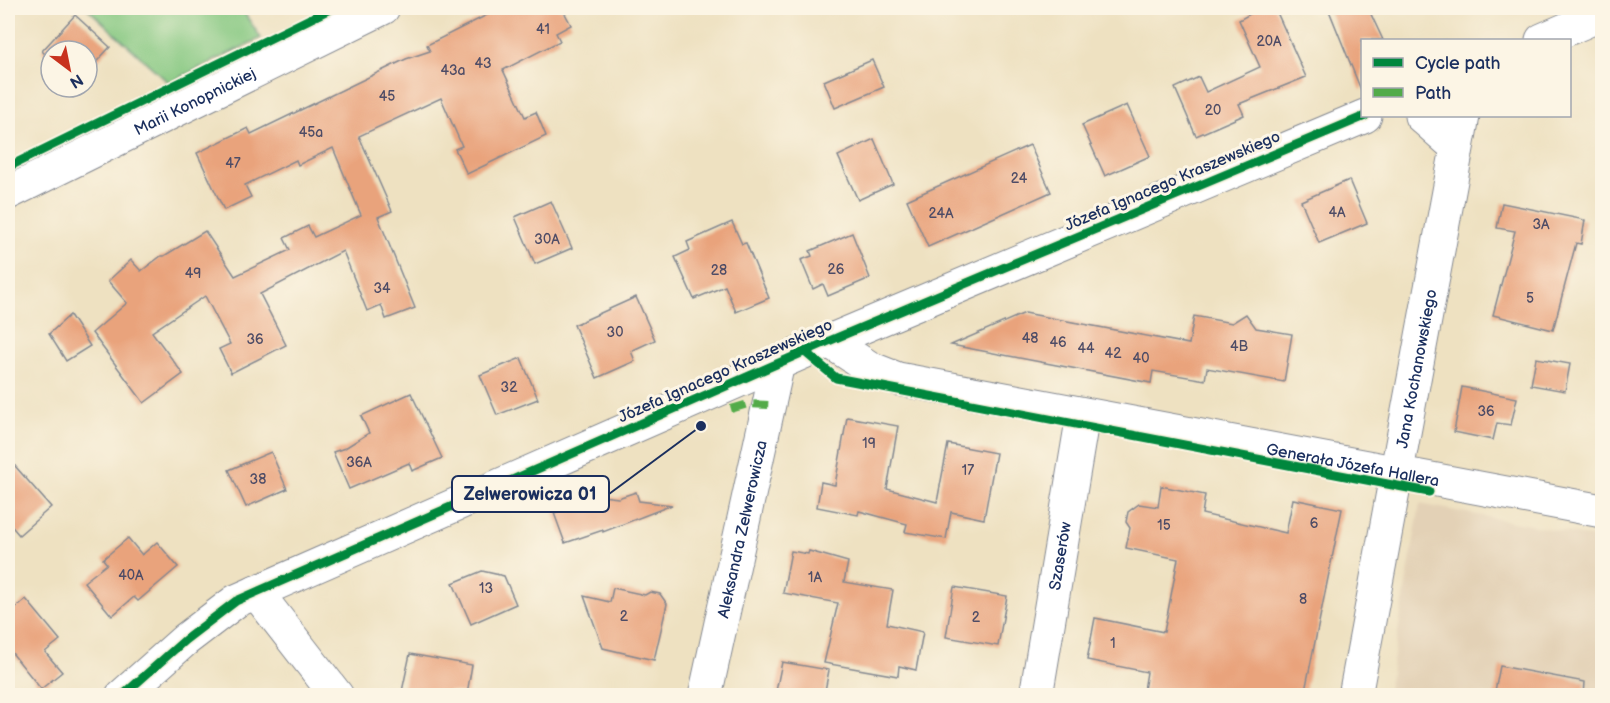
<svg xmlns="http://www.w3.org/2000/svg" width="1610" height="703" font-family="'Balsamiq Sans',sans-serif">
<style>
.built{fill:#e3d1b6}
.green{fill:#86c881;stroke:#507c70;stroke-width:1.5}
.building{fill:#e9a37c}
.lines{fill:none;stroke-linecap:round;stroke-linejoin:round}
.street-casing{stroke:#848890;stroke-width:35}
.street{stroke:#fff;stroke-width:33}
.quiet{stroke:#52ab49;stroke-width:8;stroke-dasharray:15 8;stroke-linecap:butt}
.cycleway-casing{stroke:#fcf5e5;stroke-width:13}
.cycleway{stroke:#00873e;stroke-width:9}
.labels{text-anchor:middle;stroke-width:6;stroke-linejoin:round;paint-order:stroke}
.number-label{font-size:14px;fill:#4e4c66}
.street-label{font-size:16px;fill:#1b2f5e;stroke:#fcf5e5}
.leader{fill:none;stroke:#1b2f5e;stroke-width:2}
.callout-dot{fill:#1b2f5e;stroke:#fcf5e5;stroke-width:2}
.callout{fill:#fcf5e5;stroke:#1b2f5e;stroke-width:2}
.callout-label{font-size:18px;text-anchor:middle;font-weight:bold;fill:#1b2f5e}
</style>
<rect width="100%" height="100%" fill="#fcf5e5"/>
<filter id="ink" filterUnits="userSpaceOnUse"><feTurbulence type="fractalNoise" baseFrequency=".0167" numOctaves="2"/><feDisplacementMap in="SourceGraphic" scale="12" xChannelSelector="R" yChannelSelector="G"/><feConvolveMatrix kernelMatrix="1 2 1 2 8 2 1 2 1" color-interpolation-filters="sRGB"/></filter>
<filter id="wash" filterUnits="userSpaceOnUse"><feTurbulence type="fractalNoise" baseFrequency=".008" numOctaves="4" result="noise"/><feDisplacementMap in="SourceGraphic" scale="24" xChannelSelector="R" yChannelSelector="G"/><feGaussianBlur stdDeviation="1.35" result="paint"/><feColorMatrix in="noise" values="0 0 0 0 0 0 0 0 0 0 0 0 0 0 0 0 0 1.4 0 .05"/><feComposite in="paint" operator="in"/></filter>
<g filter="url(#wash)">
<rect width="100%" height="100%" fill="#eee1c1"/>
<path class="built" d="M1420 504 1602 539V695L1387 696Z"/>
<path class="green" d="M87 8H241L261 38 169 83Z"/>
<g id="blocks">
<g class="building">
<path d="M518 8H562L571 25 556 33 560 41 503 70 525 117 536 112 546 136 467 174 455 149 462 146 441 98 359 136 392 211 378 217 415 308 386 319 381 305 367 311 343 251 260 294 286 345 231 373 219 349 230 344 205 296 152 332 183 374 144 403 92 333 127 303 108 281 131 260 141 271 161 256H164L205 231 235 276 290 250 284 238 308 226 314 237 361 215 333 148 298 165 296 160 245 185 251 197 224 210 197 153 248 128 251 134 406 59 430 51 427 45 489 14Z"/>
<path d="M1247 8H1275L1306 77 1239 104 1244 115 1196 136 1175 88 1199 77 1206 92 1260 67 1239 20 1250 14Z"/>
<path d="M1328 8H1368L1383 40H1362V89L1361 90Z"/>
<path d="M75 15 110 47 87 72V51H51V60L42 51Z"/>
<path d="M872 60 884 87 835 108 824 81Z"/>
<path d="M1127 105 1150 156 1105 176 1082 125Z"/>
<path d="M874 139 893 184 858 200 838 156Z"/>
<path d="M1030 145 1051 192 928 247 907 200Z"/>
<path d="M1349 180 1367 223 1319 243 1301 201Z"/>
<path d="M551 201 572 248 535 264 515 217Z"/>
<path d="M1502 203 1585 220 1581 244 1576 243 1553 330 1493 315 1515 231 1497 228Z"/>
<path d="M732 222 742 244 746 243 769 298 736 312 725 286 694 299 675 257 690 250 687 242Z"/>
<path d="M852 233 870 278 828 296 823 284 813 289 801 260 812 256 810 251Z"/>
<path d="M636 297 655 340 631 351 635 361 597 378 574 325Z"/>
<path d="M1025 313 1189 344 1194 316 1232 323 1246 314 1256 328 1292 334 1284 382 1207 368 1205 380 1153 371 1151 383 951 345Z"/>
<path d="M70 315 90 346 66 361 49 334Z"/>
<path d="M521 358 538 399 497 415 480 375Z"/>
<path d="M1536 358 1570 364 1565 391 1531 385Z"/>
<path d="M1462 387 1517 398 1511 425 1497 423 1493 440 1454 432Z"/>
<path d="M411 393 442 458 412 471 409 463 349 489 333 452 345 448 369 433 361 416Z"/>
<path d="M847 417 898 426 887 489 937 502 948 444 996 453 984 519 951 512 946 539 905 532 907 524 859 511 858 515 817 507 821 482 835 485Z"/>
<path d="M271 452 287 489 246 507 229 470Z"/>
<path d="M8 458 51 507 19 535 8 522Z"/>
<path d="M1161 486 1205 495 1202 514 1286 533 1293 499 1342 509 1304 696H1143L1147 672 1087 660 1095 618 1164 632 1178 559 1126 548 1130 528 1126 522 1128 512 1139 504 1158 507Z"/>
<path d="M636 492 639 501 672 505 603 532V530L565 543 554 513 602 496 618 498Z"/>
<path d="M128 538 142 555 157 542 178 567 138 601 134 597 112 616 84 582 107 564 103 559Z"/>
<path d="M791 551 808 554 809 551 848 562 844 582 893 590 887 624 923 632 916 670 899 666 898 676 824 663 838 603 783 593Z"/>
<path d="M482 571 504 576 516 604 471 624 453 583Z"/>
<path d="M954 587 1007 596 998 646 946 637Z"/>
<path d="M613 588 645 595 650 592 660 594 667 604 654 660 603 648 584 596 610 602Z"/>
<path d="M26 599 60 640 45 652 62 672 41 689 8 648V614Z"/>
<path d="M410 654 472 665 467 694 449 691 448 696H401Z"/>
<path d="M782 662 829 670 824 696H775Z"/>
<path d="M1500 666 1585 682 1584 696H1494Z"/>
</g>
</g>
</g>
<g filter="url(#ink)">
<use href="#blocks" fill-opacity="0" stroke="#848890" stroke-width="1.5"/>
<g class="lines">
<defs>
<g id="street">
<path d="M1542 40 1602 14"/>
<path d="M1421 116 1456 147"/>
<path id="s1" d="M8 193 383 8"/>
<path id="s2" d="M829 341 870 368 898 379 1602 511"/>
<path d="M256 592 337 696"/>
<path d="M122 696 185 640 236 601 829 341 1365 116"/>
<path id="s3" d="M705 696 778 363"/>
<path id="s4" d="M1036 696 1083 415"/>
<path id="s5" d="M1355 696 1463 116"/>
</g>
</defs>
<use href="#street" class="street-casing"/>
<use href="#street" class="street"/>
<path class="quiet" d="M731 409 748 404 769 405"/>
<defs>
<g id="cycleway">
<path d="M8 167 332 8"/>
<path d="M805 352 836 378 1429 492"/>
<path d="M122 696 185 640 236 601 829 341 1365 116"/>
</g>
</defs>
<use href="#cycleway" class="cycleway-casing"/>
<use href="#cycleway" class="cycleway"/>
</g>
</g>
<g class="labels">
<g class="number-label">
<text x="543" y="34">41</text>
<text x="1269" y="46">20A</text>
<text x="483" y="68">43</text>
<text x="453" y="75">43a</text>
<text x="387" y="101">45</text>
<text x="1213" y="115">20</text>
<text x="311" y="137">45a</text>
<text x="233" y="168">47</text>
<text x="1019" y="183">24</text>
<text x="1337" y="217">4A</text>
<text x="941" y="218">24A</text>
<text x="1541" y="229">3A</text>
<text x="547" y="244">30A</text>
<text x="836" y="274">26</text>
<text x="719" y="275">28</text>
<text x="193" y="278">49</text>
<text x="382" y="293">34</text>
<text x="1530" y="303">5</text>
<text x="615" y="337">30</text>
<text x="1030" y="343">48</text>
<text x="255" y="344">36</text>
<text x="1058" y="347">46</text>
<text x="1239" y="351">4B</text>
<text x="1086" y="353">44</text>
<text x="1113" y="358">42</text>
<text x="1141" y="363">40</text>
<text x="509" y="392">32</text>
<text x="1486" y="416">36</text>
<text x="869" y="448">19</text>
<text x="359" y="467">36A</text>
<text x="968" y="475">17</text>
<text x="258" y="484">38</text>
<text x="1314" y="528">6</text>
<text x="1164" y="530">15</text>
<text x="131" y="580">40A</text>
<text x="815" y="582">1A</text>
<text x="486" y="593">13</text>
<text x="1303" y="604">8</text>
<text x="624" y="621">2</text>
<text x="976" y="622">2</text>
<text x="1113" y="648">1</text>
</g>
<g class="street-label">
<text dy="6" stroke="none"><textPath href="#s1" startOffset="208">Marii Konopnickiej</textPath></text>
<text transform="translate(1172 180) rotate(-23)" y="6">Józefa Ignacego Kraszewskiego</text>
<text dy="6" stroke="none"><textPath href="#s5" startOffset="333">Jana Kochanowskiego</textPath></text>
<text transform="translate(725 370) rotate(-24)" y="6">Józefa Ignacego Kraszewskiego</text>
<text dy="6" stroke="none"><textPath href="#s2" startOffset="542">Generała Józefa Hallera</textPath></text>
<text dy="6" stroke="none"><textPath href="#s3" startOffset="171">Aleksandra Zelwerowicza</textPath></text>
<text dy="6" stroke="none"><textPath href="#s4" startOffset="142">Szaserów</textPath></text>
</g>
</g>
<path class="leader" d="M701 426L609 494"/>
<circle class="callout-dot" cx="701" cy="426" r="6"/>
<rect class="callout" x="452" y="476" width="157" height="36" rx="6"/>
<g class="callout-label">
<text x="530" y="500">Zelwerowicza 01</text>
</g>
<rect width="1610" height="703" fill="none" stroke="#fcf5e5" stroke-width="30"/>
<rect x="1361" y="39" width="210" height="78" fill="#fcf5e5" stroke="#a2a6af" stroke-width="1.5"/>
<rect x="1373" y="58" width="30" height="9" fill="#00873e" stroke="#a2a6af" stroke-width="1.5"/>
<text x="1415" y="69" font-size="18" fill="#1b2f5e">Cycle path</text>
<rect x="1373" y="88" width="30" height="9" fill="#52ab49" stroke="#a2a6af" stroke-width="1.5"/>
<text x="1415" y="99" font-size="18" fill="#1b2f5e">Path</text>
<g transform="translate(69 69) rotate(148)"><circle r="28" fill="#fcf5e5" stroke="#a2a6af" stroke-width="1.5"/>
<path d="M0-4.5L10 22L0 15L-10 22Z" fill="#c8321e"/>
<text y="-9" font-size="16" font-weight="bold" text-anchor="middle" fill="#1b2f5e">N</text>
</g>
</svg>
